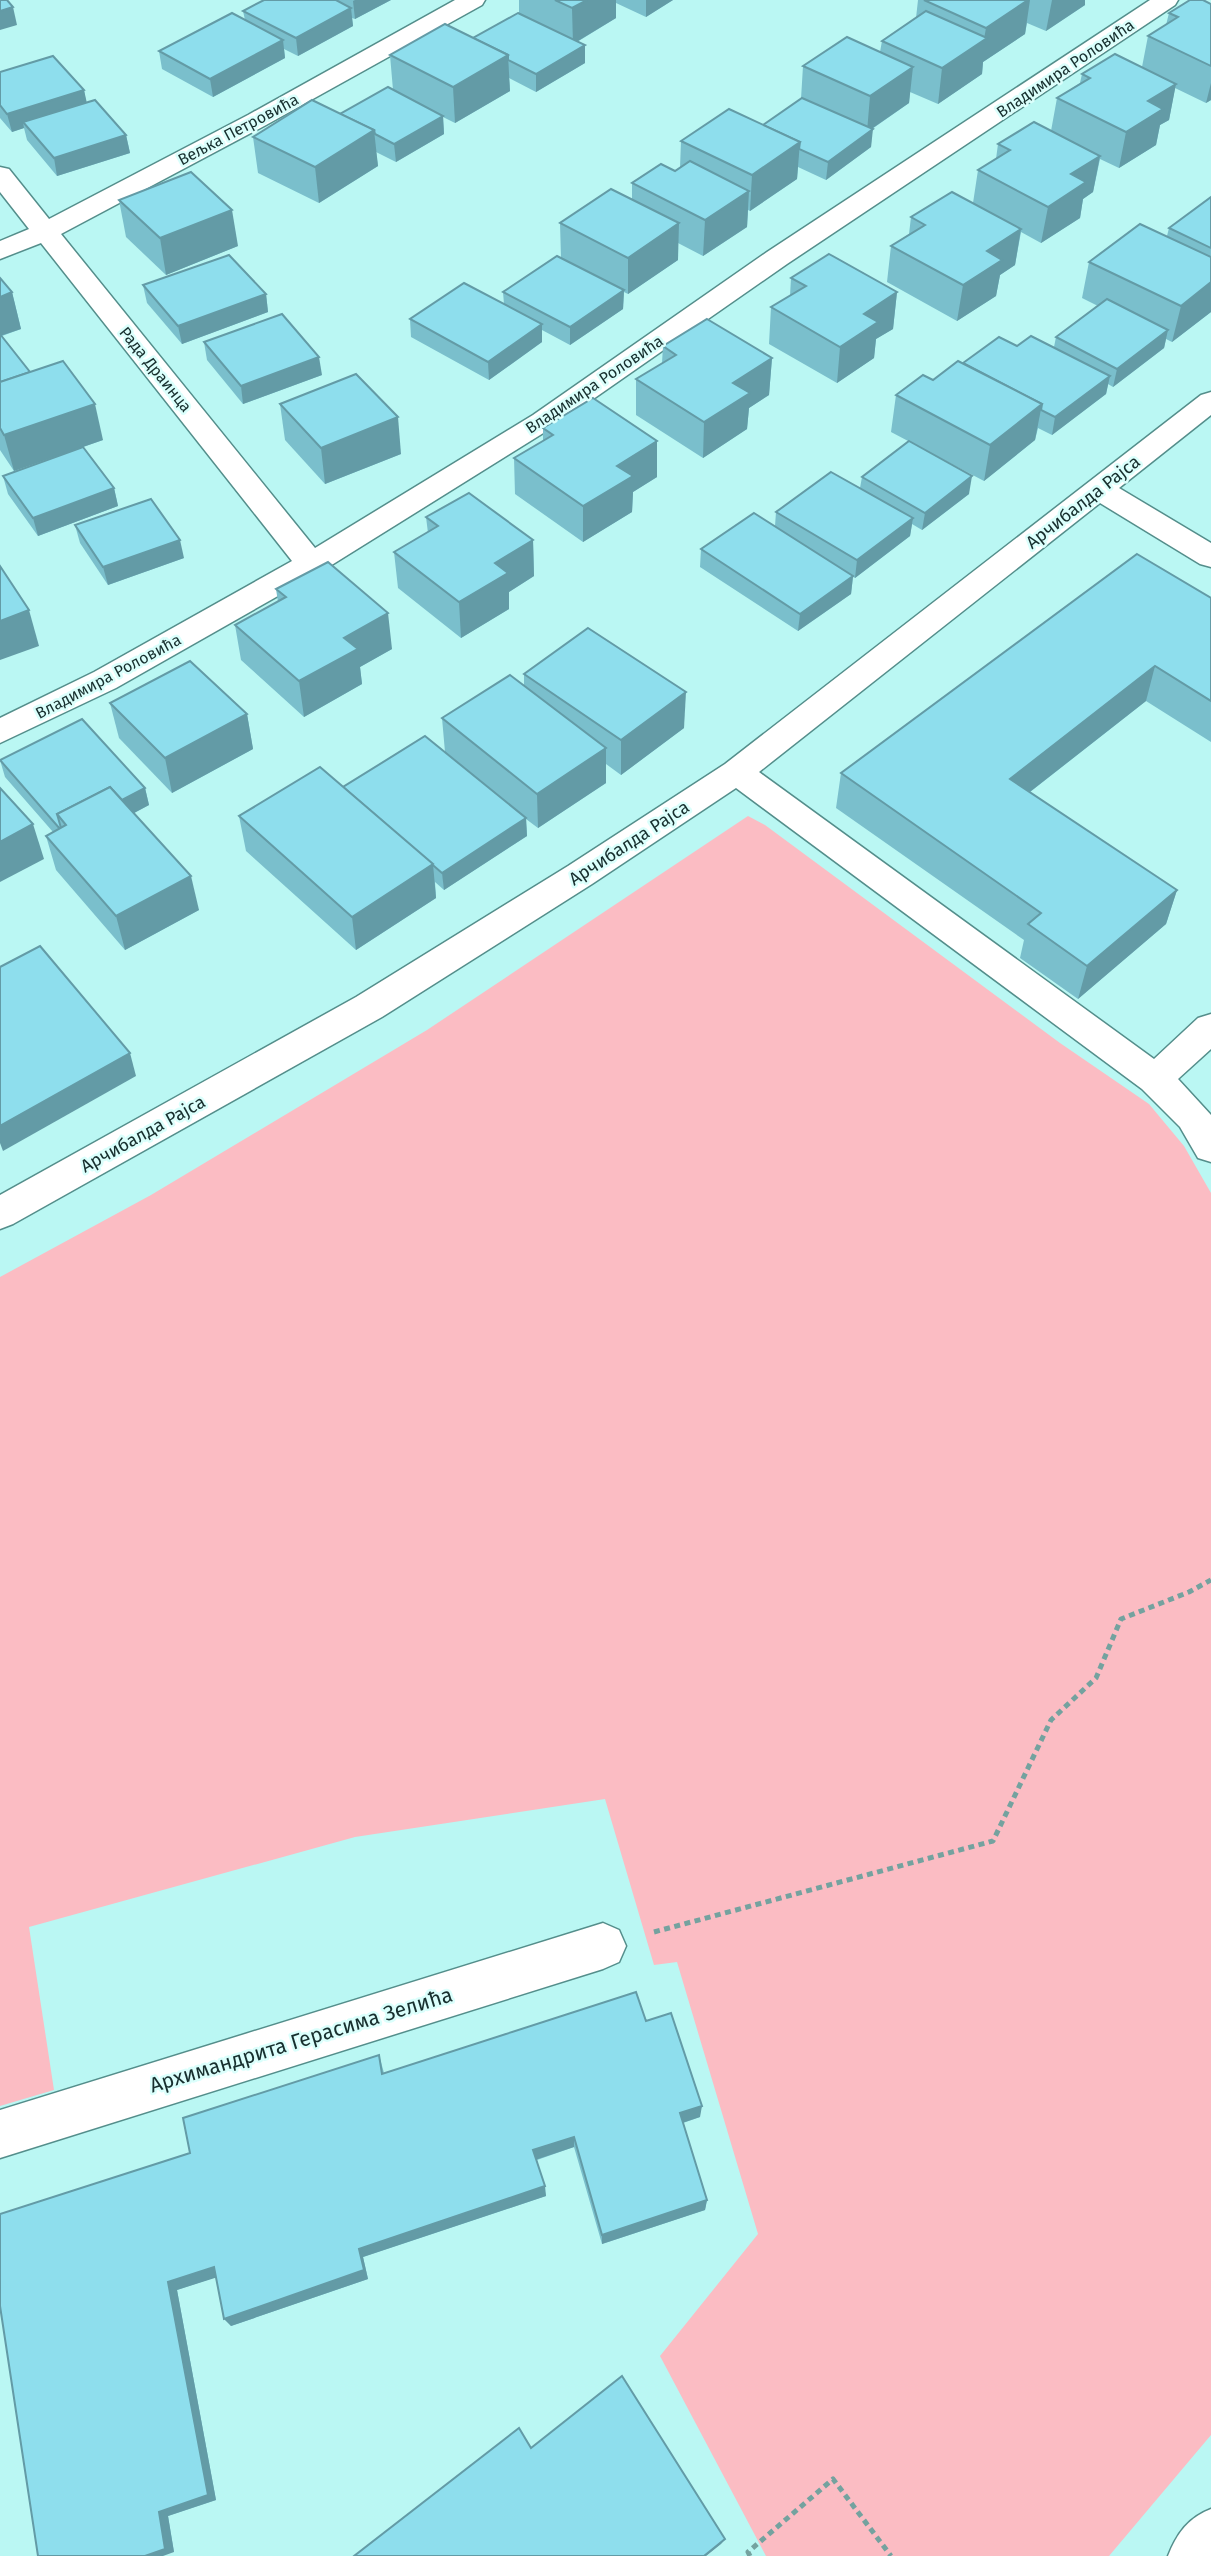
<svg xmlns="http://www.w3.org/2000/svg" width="1211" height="2556" font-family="'Fira Sans',sans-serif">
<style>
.green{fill:#fbbcc3}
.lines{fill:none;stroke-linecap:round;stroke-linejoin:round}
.minor-casing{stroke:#548e8b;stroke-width:3}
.path{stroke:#74a29f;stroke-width:5;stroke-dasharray:6 4.5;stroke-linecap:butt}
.minor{fill:#fff;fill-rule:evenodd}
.wall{fill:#7abfcc}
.shaded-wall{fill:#639ba6}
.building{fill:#8edeed;stroke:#639ba6;stroke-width:2}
.labels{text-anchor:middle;stroke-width:5;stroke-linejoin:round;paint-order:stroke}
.far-street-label{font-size:16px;fill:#172f2e;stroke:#dbfffc}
.street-label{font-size:18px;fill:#172f2e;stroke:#dbfffc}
.near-street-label{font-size:21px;fill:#172f2e;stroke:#dbfffc}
</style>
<rect width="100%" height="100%" fill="#baf7f3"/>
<path class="green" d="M748 816 765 825 1060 1043 1149 1104 1184 1146 1211 1193V2435L1109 2556H766L660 2356 758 2234 677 1962 654 1965 605 1799 355 1837 29 1927 54 2090 0 2106V1277L151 1195 427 1030Z"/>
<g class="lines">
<defs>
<g id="minor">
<path d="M455 0H485L482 5 266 125 61 234 315 548 533 415 767 252 1150 0H1178L1175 5 787 264 553 427 322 571 116 688 0 743V718L94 672 292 561 41 243 0 259V241L29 229 0 192V167L9 169 49 219 248 115Z"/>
<path d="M1211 392V415L1119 488 1211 543V567L1200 564 1100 503 759 772 1154 1059 1198 1018 1211 1014V1049L1178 1079 1211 1115V1162L1198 1158 1180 1127 1142 1089 736 788 592 884 382 1017 13 1224 0 1229V1195L356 997 568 866 725 764 1201 395Z"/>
<path d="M603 1923 619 1930 626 1946 619 1962 603 1969 0 2158V2110Z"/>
<path d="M1211 2509V2556H1168C1177 2533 1188 2518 1211 2509Z"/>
</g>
</defs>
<use href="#minor" class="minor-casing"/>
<g class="path">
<path d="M654 1932 993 1841 1051 1720 1096 1678 1121 1619 1189 1592 1211 1580"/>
<path d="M750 2556 748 2552 833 2479 891 2556"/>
</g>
<use href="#minor" class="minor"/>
</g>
<g class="wall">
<path d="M264 0H391L355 19 352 18 353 26 298 56 284 49 285 58 213 97 162 69 159 51 245 20 243 11Z"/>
<path d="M519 0H673L646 17 616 3V18L577 42 585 45V63L536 92 509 78 510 91 455 123 443 117 444 134 396 162 376 152 378 166 319 203 258 173 253 137 340 114 393 90 390 55 473 38 519 13Z"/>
<path d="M918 0H1085V5L1046 31 1027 23 1025 34 983 62 982 74 938 104 910 92 909 103 872 129 871 147 826 180 798 167 797 179 750 211 748 210 747 227 703 256 678 243V260L628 294 624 292 623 309 570 345 542 330V342L489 380 411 337 410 319 504 304 503 292 561 258 560 223 632 200V183L675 171 680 168 681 141 763 125 801 99 803 66 880 52 882 41 916 18Z"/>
<path d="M1211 4V100L1206 103 1175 88 1169 120 1160 125 1156 145 1119 168 1100 159 1093 192 1083 199 1080 218 1041 243 1021 232 1015 265 1000 275 996 296 957 321 887 282 891 246 909 234 911 217 973 203 978 170 996 159 998 144 1051 131 1057 98 1080 83 1082 74 1142 67 1148 36 1166 25 1169 13Z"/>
<path d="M0 72 84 90 86 102 126 135 130 153 57 176 27 140 24 128 12 132 0 118Z"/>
<path d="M1211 197V312L1172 342 1166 339 1164 348 1113 387 1108 384 1106 394 1052 435 1038 428 1035 440 984 481 891 432 896 395 933 380 963 363 1017 346 1054 347 1056 337 1098 306 1082 298 1089 262 1167 236 1169 228Z"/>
<path d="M119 200 238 246 166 275 126 237Z"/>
<path d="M0 278 12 292 21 329 2 336 30 372 103 440 83 447 114 488 118 506 38 536 8 494 3 476 68 452 14 471 0 450Z"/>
<path d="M791 278 897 292 893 329 876 339 874 358 837 383 769 344 771 307 790 296Z"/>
<path d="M143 285 266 294 268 312 182 344 147 303Z"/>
<path d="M204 342 322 375 243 404 207 360Z"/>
<path d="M663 346 772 358 769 395 749 408 747 429 703 458 636 415V379L662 363Z"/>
<path d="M280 404 401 454 325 484 285 440Z"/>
<path d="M543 428 657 477 633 492 632 512 583 542 515 494 514 458 543 441Z"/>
<path d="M862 477 969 494 922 530 912 524 910 536 855 578 853 577 851 594 798 631 700 567 701 549 775 526 776 512 860 488Z"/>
<path d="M426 517 533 540 534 576 509 592V609L461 638 398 588 394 552 428 533Z"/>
<path d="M75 525 184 558 108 585 80 543Z"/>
<path d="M276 589 392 649 360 667 362 684 304 717 241 660 235 625 278 602Z"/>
<path d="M1211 598V742L1146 701 1030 792 1177 890 1166 924 1078 999 1020 958 1024 940 836 808 841 773Z"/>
<path d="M524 674 684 728 621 775 606 764V783L538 828 526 819 527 836 444 890 435 882 436 898 356 950 246 851 239 816 343 787 445 752 442 718 524 686Z"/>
<path d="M110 703 247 714 253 749 172 793 119 738Z"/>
<path d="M0 760 145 788 149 805 134 813 199 910 125 950 56 870 46 836 53 832 5 777Z"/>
<path d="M646 2021 700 2117 683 2123 707 2200 705 2210 602 2244 574 2147 537 2160 546 2196 363 2257 368 2279 231 2326 216 2277 177 2290 216 2500 168 2516 174 2552 38 2556 190 2153 379 2055 384 2073Z"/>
</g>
<g class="shaded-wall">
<path d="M355 0H391L355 19 353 1Z"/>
<path d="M587 0H616V18L573 44 572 8Z"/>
<path d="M646 0H673L646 17Z"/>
<path d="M1028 0H1030L1025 34 983 62 982 74 938 104 942 68 984 39 986 28Z"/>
<path d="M1052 0H1085V5L1046 31Z"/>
<path d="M13 7 17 25 0 30V11Z"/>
<path d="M351 8 353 26 298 56 296 38Z"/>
<path d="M283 40 285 58 213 97 210 79Z"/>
<path d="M585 45V63L536 92V74Z"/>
<path d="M508 55 510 91 455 123 453 87Z"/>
<path d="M913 67 909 103 867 132 870 96Z"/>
<path d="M1211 83V100L1206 103Z"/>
<path d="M1176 84 1169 120 1160 125 1156 145 1119 168 1126 132 1148 101Z"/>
<path d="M84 90 88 108 23 122 24 128 12 132 7 114Z"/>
<path d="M443 116 444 134 396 162 394 144Z"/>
<path d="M873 129 871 147 826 180 828 162Z"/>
<path d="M374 130 378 166 319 203 315 167Z"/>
<path d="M126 135 130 153 57 176 54 158Z"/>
<path d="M800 142 797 179 750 211 752 175Z"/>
<path d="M1100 156 1093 192 1083 199 1080 218 1041 243 1048 207 1071 174Z"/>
<path d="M749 191 747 227 703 256 705 220Z"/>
<path d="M232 210 238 246 166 275 160 238Z"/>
<path d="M679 223 678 260 628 294V258Z"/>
<path d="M1021 229 1015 265 1000 275 996 296 957 321 963 285 987 251Z"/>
<path d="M1211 282V312L1172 342 1181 306Z"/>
<path d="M624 290 623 309 570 345V327Z"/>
<path d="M12 292 21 329 0 336V297Z"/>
<path d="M897 292 893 329 876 339 874 358 837 383 840 347 864 314Z"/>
<path d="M266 294 268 312 182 344 178 326Z"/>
<path d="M542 324V342L489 380 488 362Z"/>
<path d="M1168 330 1164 348 1113 387 1117 369Z"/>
<path d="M319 357 322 375 243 404 241 386Z"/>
<path d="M772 358 769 395 749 408 747 429 703 458 704 422 733 383Z"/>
<path d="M1110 376 1106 394 1052 435 1055 417Z"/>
<path d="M95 404 103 440 14 471 4 435Z"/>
<path d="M1042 404 1035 440 984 481 990 445Z"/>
<path d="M398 417 401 454 325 484 321 448Z"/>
<path d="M657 441V477L633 492 632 512 583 542V506L617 466Z"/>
<path d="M972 476 969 494 922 530 925 513Z"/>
<path d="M114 488 118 506 38 536 33 518Z"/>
<path d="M913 518 910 536 855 578 857 560Z"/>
<path d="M180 540 184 558 108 585 103 567Z"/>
<path d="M533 540 534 576 509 592V609L461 638 459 602 495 563Z"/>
<path d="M853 576 851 594 798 631 800 614Z"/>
<path d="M29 610 39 646 0 660V621Z"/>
<path d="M388 613 392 649 360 667 362 684 304 717 299 681 344 638Z"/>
<path d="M1155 666 1146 701 1003 813 1010 779Z"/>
<path d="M686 692 684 728 621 775V740Z"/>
<path d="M247 714 253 749 172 793 165 758Z"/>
<path d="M606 748V783L538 828 537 794Z"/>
<path d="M145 788 149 805 72 846 67 828Z"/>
<path d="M526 818 527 836 444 890 442 873Z"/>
<path d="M33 824 44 859 0 882V842Z"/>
<path d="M433 864 436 898 356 950 352 917Z"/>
<path d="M191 876 199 910 125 950 116 916Z"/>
<path d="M1177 890 1166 924 1078 999 1087 966Z"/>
<path d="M130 1053 136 1076 3 1151 0 1143V1126Z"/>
<path d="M702 2106 700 2117 679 2124 680 2113Z"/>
<path d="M574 2137V2147L535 2160 533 2150Z"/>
<path d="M545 2186 546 2196 363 2257 368 2279 231 2326 224 2319 359 2249Z"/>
<path d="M707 2200 705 2210 602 2244V2235Z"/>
<path d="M214 2267 221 2276 177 2290 216 2500 168 2516 174 2552 163 2556H145L159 2512 168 2282Z"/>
<path d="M725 2539 721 2544 706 2556H704Z"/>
</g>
<g class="building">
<path d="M0 0H7L13 7 0 11Z"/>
<path d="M264 0H336L351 8 296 38 243 11Z"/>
<path d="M555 0H587L572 8Z"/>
<path d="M924 0H1028L986 28Z"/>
<path d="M1190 0H1203L1211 4V66L1148 36 1178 17 1169 13Z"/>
<path d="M926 11 987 38 942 68 882 41Z"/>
<path d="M232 13 283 40 210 79 159 51Z"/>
<path d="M518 13 585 45 536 74 508 60V55L473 38Z"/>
<path d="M445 24 508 55 453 87 390 55Z"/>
<path d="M847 37 913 67 870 96 803 66Z"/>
<path d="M1115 54 1176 84 1148 101 1163 109 1126 132 1057 98 1090 78 1082 74Z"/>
<path d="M53 56 84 90 7 114 0 105V72Z"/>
<path d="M388 87 443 116 394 144 375 134 374 130 340 114Z"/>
<path d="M802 98 873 129 828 162 799 149 800 142 763 125Z"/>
<path d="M95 100 126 135 54 158 23 122Z"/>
<path d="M312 100 374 130 315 167 253 137Z"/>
<path d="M729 109 800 142 752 175 681 141Z"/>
<path d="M1034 122 1100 156 1071 174 1086 182 1048 207 978 170 1010 150 998 144Z"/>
<path d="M690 161 749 191 705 220 632 183 661 164 675 171Z"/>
<path d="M191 172 232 210 160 238 119 200Z"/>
<path d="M611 189 679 223 628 258 560 223Z"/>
<path d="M952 192 1021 229 987 251 1002 260 963 285 891 246 925 225 911 217Z"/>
<path d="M1211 197V248L1169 228Z"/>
<path d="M1140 224 1211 257V282L1181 306 1089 262Z"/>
<path d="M829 254 897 292 864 314 878 322 840 347 771 307 806 286 791 278Z"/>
<path d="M229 255 266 294 178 326 143 285Z"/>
<path d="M557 256 624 290 570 327 503 292Z"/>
<path d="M0 278 12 292 0 297Z"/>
<path d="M464 283 542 324 488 362 410 319Z"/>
<path d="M1107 299 1168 330 1117 369 1056 337Z"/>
<path d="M282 314 319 357 241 386 204 342Z"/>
<path d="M707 319 772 358 733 383 750 393 704 422 636 379 676 355 663 346Z"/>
<path d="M0 334 30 372 0 382Z"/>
<path d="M1031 336 1110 376 1055 417 1041 410 1042 404 963 363 999 337 1017 346Z"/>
<path d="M63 361 95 404 4 435 0 428V382Z"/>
<path d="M958 361 1042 404 990 445 896 395 923 375 933 380Z"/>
<path d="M356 374 398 417 321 448 280 404Z"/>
<path d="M593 398 657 441 617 466 633 476 583 506 514 458 553 435 543 428Z"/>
<path d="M909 441 972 476 925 513 862 477Z"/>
<path d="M83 447 114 488 33 518 3 476Z"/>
<path d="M831 472 913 518 857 560 776 512Z"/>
<path d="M469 493 533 540 495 563 508 573 459 602 394 552 438 526 426 517Z"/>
<path d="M151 499 180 540 103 567 75 525Z"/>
<path d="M754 513 853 576 800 614 701 549Z"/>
<path d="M1137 554 1211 598V701L1155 666 1010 779 1177 890 1087 966 1028 924 1041 913 841 773Z"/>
<path d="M328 562 388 613 344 638 358 649 299 681 235 625 286 597 276 589Z"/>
<path d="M0 566 29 610 0 621Z"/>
<path d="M588 628 686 692 621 740 524 674Z"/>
<path d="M190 661 247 714 165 758 110 703Z"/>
<path d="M510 675 606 748 537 794 442 718Z"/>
<path d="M82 719 145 788 122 800 110 787 57 814 61 828 60 829 0 760Z"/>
<path d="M425 736 526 818 442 873 343 787Z"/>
<path d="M320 767 433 864 352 917 239 816Z"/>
<path d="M110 787 191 876 116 916 46 836 66 825 57 814Z"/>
<path d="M0 788 33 824 0 842Z"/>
<path d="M40 946 130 1053 0 1126V967Z"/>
<path d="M636 1992 646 2021 671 2013 702 2106 680 2113 707 2200 602 2235 574 2137 533 2150 545 2186 359 2249 364 2270 224 2319 214 2267 168 2282 208 2495 159 2512 165 2549 145 2556H38L0 2306V2214L190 2153 183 2118 379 2055 382 2074Z"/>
<path d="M622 2376 725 2539 704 2556H354L519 2428 531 2448Z"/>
</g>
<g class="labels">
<g class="far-street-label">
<text transform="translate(1065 68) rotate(-34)" y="6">Владимира Роловића</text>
<text transform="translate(238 129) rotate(-28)" y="6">Вељка Петровића</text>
<text transform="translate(156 369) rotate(51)" y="6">Рада Драинца</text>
<text transform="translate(594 384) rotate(-34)" y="6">Владимира Роловића</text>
<text transform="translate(108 676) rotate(-28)" y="6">Владимира Роловића</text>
</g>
<g class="street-label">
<text transform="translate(1083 502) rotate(-38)" y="6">Арчибалда Рајса</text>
<text transform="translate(629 843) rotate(-33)" y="6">Арчибалда Рајса</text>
<text transform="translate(143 1134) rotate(-29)" y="6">Арчибалда Рајса</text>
</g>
<g class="near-street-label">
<text transform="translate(301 2040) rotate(-17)" y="7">Архимандрита Герасима Зелића</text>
</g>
</g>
</svg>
